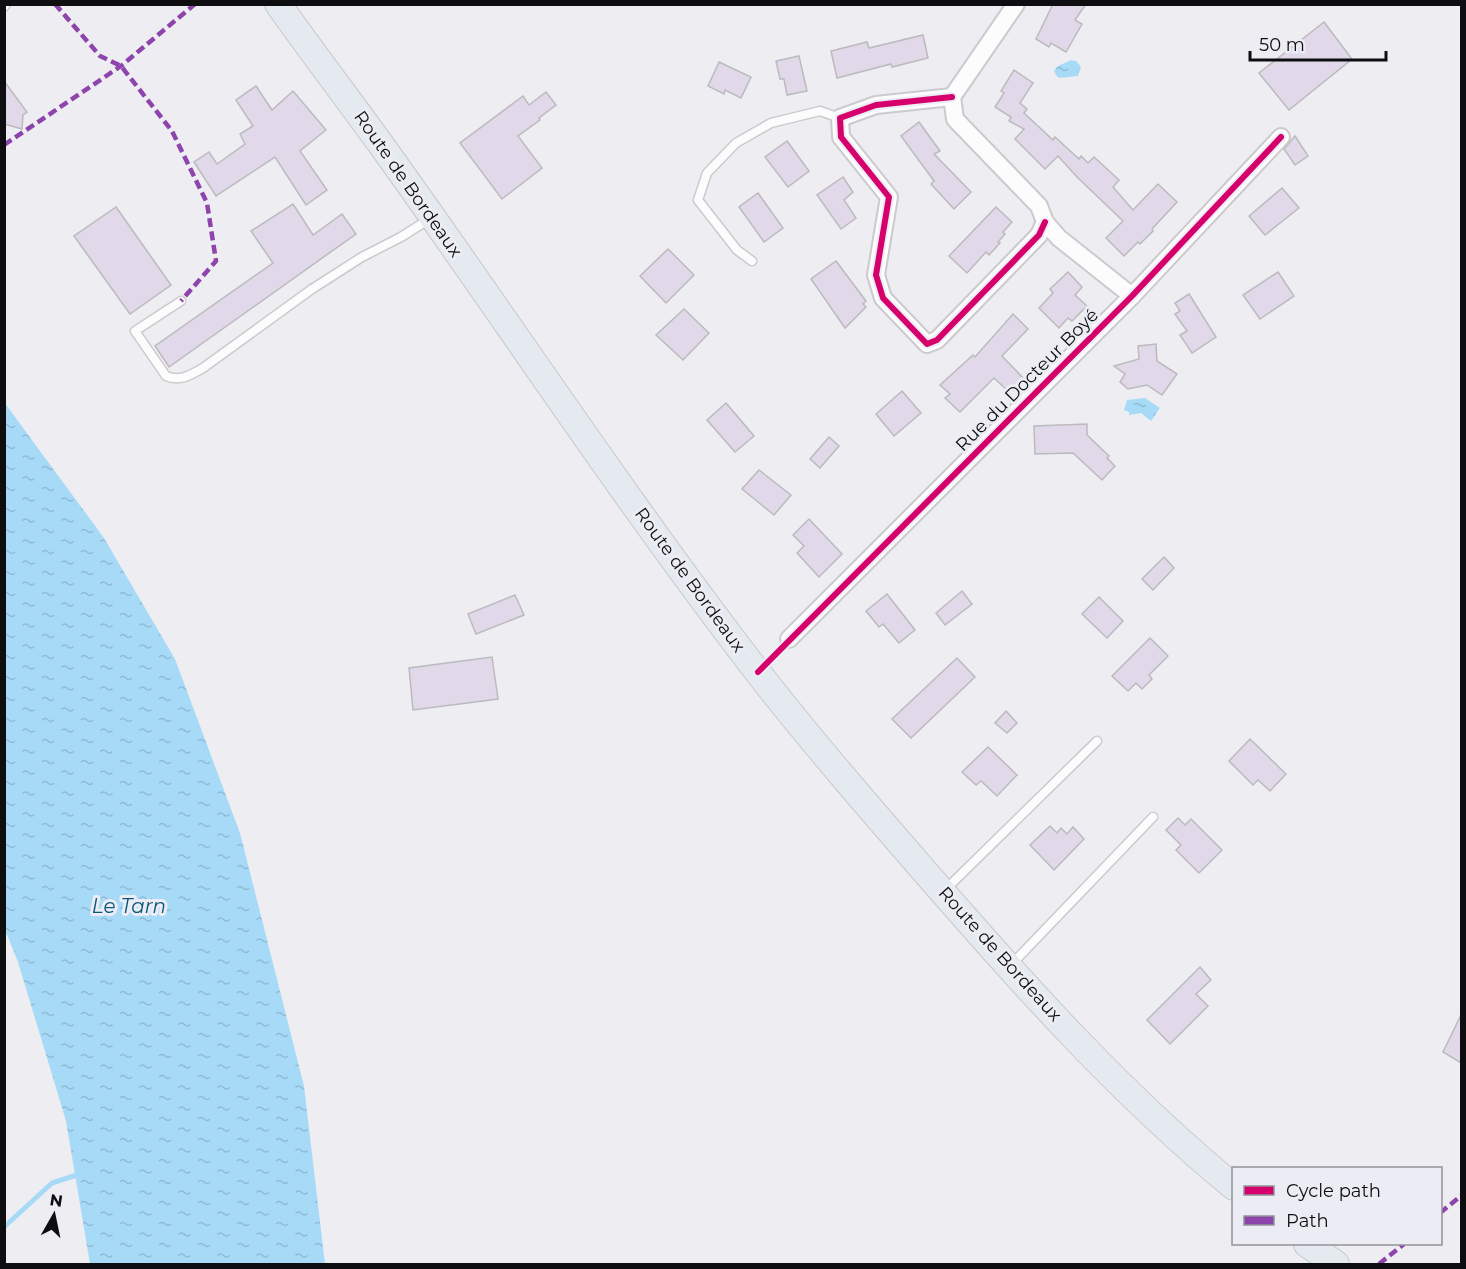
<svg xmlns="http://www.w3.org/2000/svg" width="1466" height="1269" font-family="Montserrat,sans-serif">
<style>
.water{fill:url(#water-ripples)}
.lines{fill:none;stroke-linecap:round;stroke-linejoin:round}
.stream{stroke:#a7daf7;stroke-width:5}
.building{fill:#e1d8e9;stroke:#bbbabd;stroke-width:1.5}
.service-casing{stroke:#cbcbce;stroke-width:11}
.minor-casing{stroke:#cbcbce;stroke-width:20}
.primary-casing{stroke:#c8c8cb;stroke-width:28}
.service{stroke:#fcfcfd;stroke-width:8}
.minor{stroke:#fcfcfd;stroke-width:16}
.primary{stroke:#e5eaf1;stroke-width:26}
.quiet{stroke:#8e44ad;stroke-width:4.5;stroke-dasharray:9 4.5;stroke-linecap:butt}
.cycleway-casing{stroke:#ececf4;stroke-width:10}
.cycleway{stroke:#d6006c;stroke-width:6}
.labels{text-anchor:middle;stroke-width:6;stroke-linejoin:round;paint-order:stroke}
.street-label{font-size:18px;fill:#0e0e11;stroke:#ececf4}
.water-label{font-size:20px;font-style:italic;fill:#085979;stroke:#ececf4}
</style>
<defs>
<pattern id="water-ripples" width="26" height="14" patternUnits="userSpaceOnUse" patternTransform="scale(1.5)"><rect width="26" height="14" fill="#a7daf7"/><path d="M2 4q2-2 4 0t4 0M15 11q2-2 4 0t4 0" fill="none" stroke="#8fbad3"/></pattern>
</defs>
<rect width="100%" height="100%" fill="#eeeef2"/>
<g class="water">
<path d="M1071 60 1076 61 1081 67 1078 76 1059 78 1056 75 1054 71 1058 66Z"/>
<path d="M1145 398 1160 408 1151 421 1141 413 1129 415V412L1124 410 1127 400Z"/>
<path d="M4 402 104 538 175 659 240 833 304 1086 325 1264H90L66 1121 18 962 5 930Z"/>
</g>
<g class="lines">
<path class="stream" d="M4 1227 52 1183 80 1174"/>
</g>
<g class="building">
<path d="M1053 4H1086L1075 20 1082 24 1066 52 1051 43 1049 47 1036 39Z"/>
<path d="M1324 22 1352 59 1289 110 1259 73Z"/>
<path d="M923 35 928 58 892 67 891 64 837 78 831 51 867 42 869 48Z"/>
<path d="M799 56 807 91 787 95 784 79H780L776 61Z"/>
<path d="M719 62 751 77 741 98 725 90 724 94 708 86Z"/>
<path d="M1014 70 1033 83 1020 103 1027 109 1024 113 1053 140 1055 137 1079 159 1081 156 1088 163 1094 157 1119 180 1113 187 1133 210 1158 184 1177 202 1152 229 1153 231 1140 244 1138 242 1124 256 1106 238 1123 221 1077 177 1058 156 1045 169 1015 139 1024 129 1009 121 1011 117 995 107 1004 93 1001 91Z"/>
<path d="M4 81 27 112 23 115 22 129 4 124Z"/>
<path d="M256 86 272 110 293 91 326 130 300 151 327 190 306 205 275 157 216 196 194 162 209 152 217 164 245 144 240 134 253 126 236 100Z"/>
<path d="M546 92 556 105 539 118 540 120 518 136 542 168 502 199 460 143 523 96 529 105Z"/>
<path d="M919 122 940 151 934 154 971 192 954 209 931 184 934 181 901 136Z"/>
<path d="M1295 136 1308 156 1295 165 1284 149Z"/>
<path d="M787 141 809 171 788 187 765 157Z"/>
<path d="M843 177 853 192 844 200 856 218 841 229 817 195Z"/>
<path d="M1282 188 1299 208 1265 235 1249 216Z"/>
<path d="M758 193 783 228 764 242 739 207Z"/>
<path d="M293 204 313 235 342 214 356 234 169 367 155 346 273 263 251 231Z"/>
<path d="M116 207 171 285 130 314 74 236Z"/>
<path d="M996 207 1012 222 1003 232 1005 234 998 242 1000 243 989 255 986 252 967 273 949 256Z"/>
<path d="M668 249 694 275 666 303 640 276Z"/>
<path d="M836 261 866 301 863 304 866 307 845 328 811 279Z"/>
<path d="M1068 272 1082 287 1075 295 1087 306 1072 321 1068 318 1059 328 1039 308 1053 293 1050 289Z"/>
<path d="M1278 272 1294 296 1260 319 1243 295Z"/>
<path d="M1189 294 1216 337 1192 353 1180 335 1187 331 1175 314 1180 311 1175 303Z"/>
<path d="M684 309 709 333 683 360 656 335Z"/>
<path d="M1013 314 1028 329 1002 356 1025 380 1014 391 1011 388 1008 391 994 378 960 412 945 398 950 394 940 385 973 355 975 357Z"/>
<path d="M1156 344 1157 361 1177 374 1162 395 1147 385 1128 389 1120 382 1125 374 1114 366 1139 359 1138 346Z"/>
<path d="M902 391 921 413 894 436 876 414Z"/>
<path d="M726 403 754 436 735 452 707 420Z"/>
<path d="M1087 424V435L1109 456 1107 458 1115 466 1102 480 1073 453 1035 454 1034 426Z"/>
<path d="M829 437 839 446 820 468 810 459Z"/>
<path d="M759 470 791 495 774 515 742 489Z"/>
<path d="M809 519 842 554 819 577 797 553 804 546 793 535Z"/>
<path d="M1164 557 1174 568 1153 590 1142 579Z"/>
<path d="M962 591 972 604 945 625 936 613Z"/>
<path d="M887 594 915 630 899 643 883 624 879 627 866 611Z"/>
<path d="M515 595 524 615 476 634 468 614Z"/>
<path d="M1099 597 1123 621 1107 638 1082 614Z"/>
<path d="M1150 638 1168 656 1149 675 1152 679 1142 689 1136 683 1128 691 1112 676Z"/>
<path d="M492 657 498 699 413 710 409 668Z"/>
<path d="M957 658 975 677 911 738 892 719Z"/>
<path d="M1006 711 1017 723 1007 733 995 723Z"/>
<path d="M1250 739 1286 774 1270 791 1258 780 1253 785 1229 761Z"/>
<path d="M988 747 1017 775 997 796 981 781 976 785 962 772Z"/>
<path d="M1178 818 1185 825 1191 819 1222 850 1199 873 1176 850 1181 845 1166 830Z"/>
<path d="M1050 826 1057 833 1061 828 1067 834 1073 827 1084 839 1054 870 1030 845Z"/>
<path d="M1200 967 1211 980 1196 994 1208 1006 1170 1044 1147 1020Z"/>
<path d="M1461 1015V1063L1443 1052Z"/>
</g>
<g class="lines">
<defs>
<g id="service">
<path d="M4 7 6 4"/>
<path d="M752 261 737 250 698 200 707 173 736 143 771 123 820 111 840 118"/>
<path d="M181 301 135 331 166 376C180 382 191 375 203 368L312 289 362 257 401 237 431 218"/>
<path d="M945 890 1097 741"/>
<path d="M1010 966 1153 817"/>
</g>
<g id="minor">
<path d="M1016 4 952 97 955 119 1039 206 1045 222 1059 238 1132 296"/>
<path d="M952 97 876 105 840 118 841 137 889 197 876 275 883 298 927 344 937 340 1039 235 1045 222"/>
<path d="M789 639 1132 296 1281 137"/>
</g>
<g id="primary">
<path d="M278 4C312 52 348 99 382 146 507 320 625 500 756 670 812 742 873 812 933 881 1027 989 1123 1096 1234 1187"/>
<path d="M1307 1244 1336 1264"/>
</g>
</defs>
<use href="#service" class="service-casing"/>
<use href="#minor" class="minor-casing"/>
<use href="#primary" class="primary-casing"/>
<use href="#service" class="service"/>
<use href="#minor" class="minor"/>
<use href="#primary" class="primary"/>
<g class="quiet">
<path d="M55 4 100 56 121 66 172 131 207 203 216 261 181 301"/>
<path d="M4 145 121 66 195 4"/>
<path d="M1440 1213 1462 1195"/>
<path d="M1379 1264 1404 1244"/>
</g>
<defs>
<g id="cycleway">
<path d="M952 97 876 105 840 118 841 137 889 197 876 275 883 298 927 344 937 340 1039 235 1045 222"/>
<path d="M758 672 1132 296 1281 137"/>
</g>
</defs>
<use href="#cycleway" class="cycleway-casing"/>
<use href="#cycleway" class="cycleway"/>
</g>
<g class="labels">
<g class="street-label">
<text transform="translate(408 184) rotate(55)" y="6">Route de Bordeaux</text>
<text transform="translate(1027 380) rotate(-45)" y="6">Rue du Docteur Boyé</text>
<text transform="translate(690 580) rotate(54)" y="6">Route de Bordeaux</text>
<text transform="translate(1000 954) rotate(48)" y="6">Route de Bordeaux</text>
</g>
<g class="water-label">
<text x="129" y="913">Le Tarn</text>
</g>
</g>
<rect width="1466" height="1269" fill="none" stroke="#0e0e11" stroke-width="12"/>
<rect x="1232" y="1167" width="210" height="78" fill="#ececf4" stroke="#939399" stroke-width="1.5"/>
<rect x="1244" y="1186" width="30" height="9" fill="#d6006c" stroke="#939399" stroke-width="1.5"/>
<text x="1286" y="1197" font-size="18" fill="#0e0e11">Cycle path</text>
<rect x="1244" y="1216" width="30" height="9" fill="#8e44ad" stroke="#939399" stroke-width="1.5"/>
<text x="1286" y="1227" font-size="18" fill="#0e0e11">Path</text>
<g transform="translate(54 1215) rotate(9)" stroke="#ececf4" stroke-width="4.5" paint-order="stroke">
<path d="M0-4.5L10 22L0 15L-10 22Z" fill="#0e0e11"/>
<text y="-9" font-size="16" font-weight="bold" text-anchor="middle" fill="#0e0e11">N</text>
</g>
<path d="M1250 51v9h136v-9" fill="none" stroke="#0e0e11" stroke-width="3"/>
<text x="1259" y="51" font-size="18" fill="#0e0e11" stroke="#ececf4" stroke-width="4.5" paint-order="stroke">50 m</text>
</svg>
